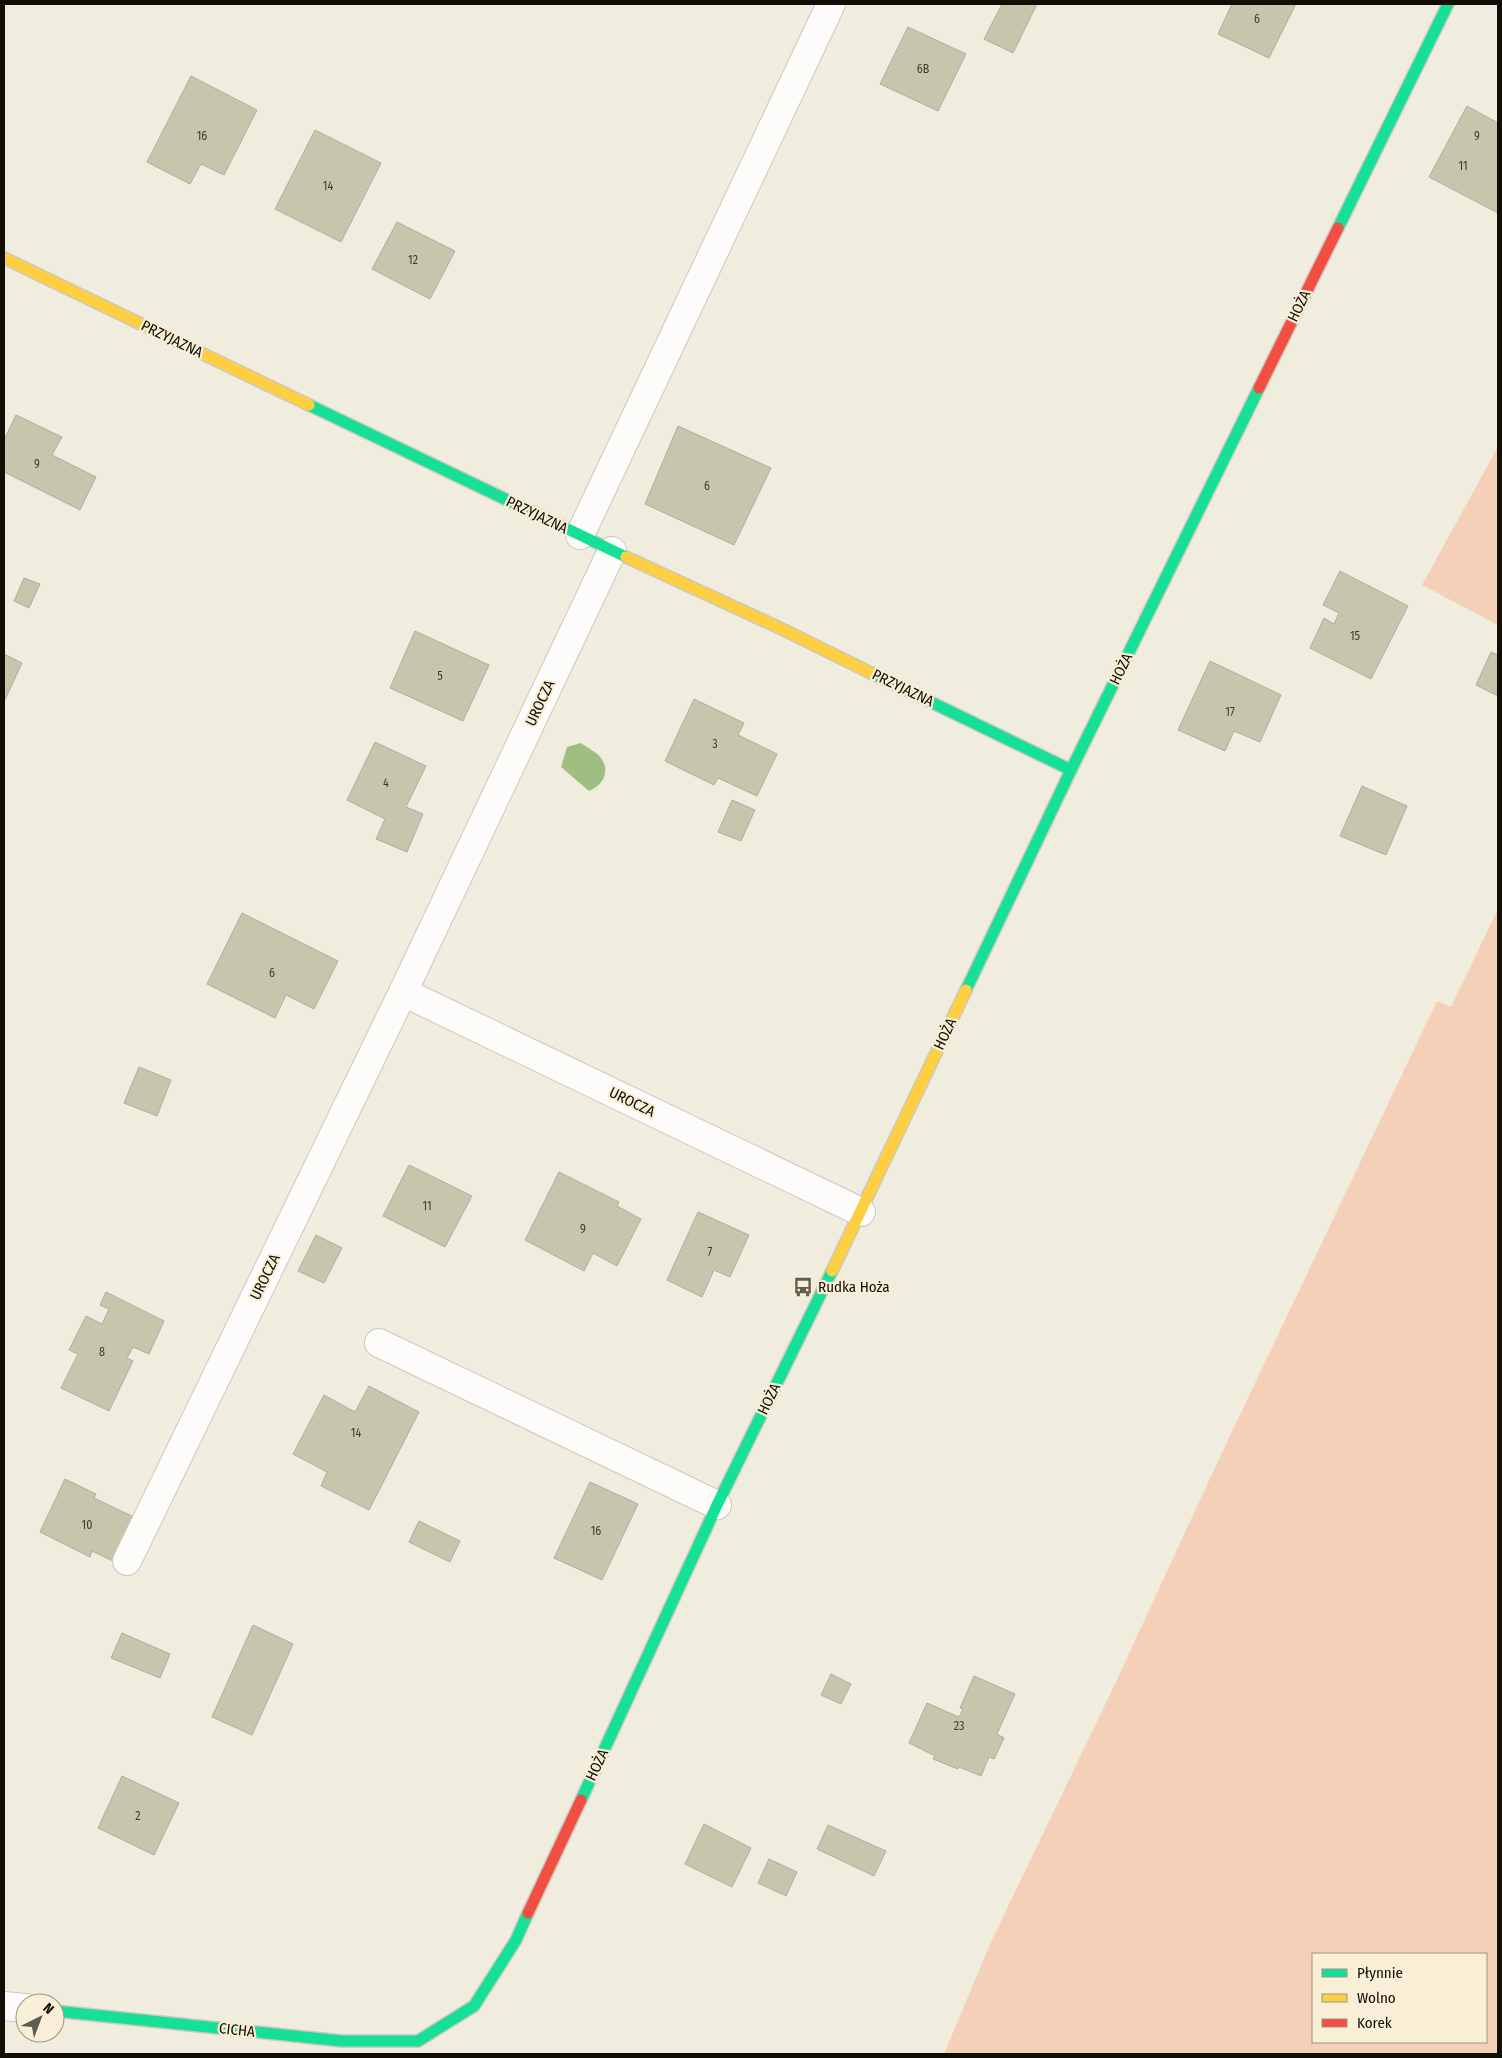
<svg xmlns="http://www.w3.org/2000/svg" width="1502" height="2058" font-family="'Fira Sans Condensed',sans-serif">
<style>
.green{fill:#f5d0b9;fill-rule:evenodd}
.water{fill:#9fbe80}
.building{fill:#c6c6ac;stroke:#afada2}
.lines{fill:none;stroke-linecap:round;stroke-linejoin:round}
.street-casing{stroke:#ccc9be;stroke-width:30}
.fast-casing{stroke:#ccc9be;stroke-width:14}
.slow-casing{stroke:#ccc9be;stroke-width:14}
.jam-casing{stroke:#ccc9be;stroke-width:14}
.street{stroke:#fdfcfa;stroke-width:28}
.fast{stroke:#16e098;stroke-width:11}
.slow{stroke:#ffcf43;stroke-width:11}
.jam{stroke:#f24e42;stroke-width:11}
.labels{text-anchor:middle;stroke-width:4.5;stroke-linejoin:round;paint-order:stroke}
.number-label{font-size:12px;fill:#3f3c30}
.street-label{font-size:15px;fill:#120e06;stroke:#f8efd6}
.poi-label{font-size:15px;fill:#120e06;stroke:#f8efd6;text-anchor:start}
</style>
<rect width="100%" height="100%" fill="#f0ecde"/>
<g class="green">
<path d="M1498 447V625L1422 585Z"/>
<path d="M1498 909V2054H944L991 1942 1115 1684 1218 1461 1437 1001 1451 1007ZM1313 1954H1486V2042H1313Z"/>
</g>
<path class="water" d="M581 743C587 748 597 752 601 758 611 772 602 786 589 791L561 767 567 747Z"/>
<g class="building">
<path d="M1002 4H1037L1013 53 984 39Z"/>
<path d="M1232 4H1296L1269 58 1218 34Z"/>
<path d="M908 27 966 54 938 111 880 84Z"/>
<path d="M191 76 257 110 224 175 201 164 190 184 147 162Z"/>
<path d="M1467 106 1498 123V213L1429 177Z"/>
<path d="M315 130 381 163 341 242 275 209Z"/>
<path d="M397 222 455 251 430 299 372 269Z"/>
<path d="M16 415 62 437 52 455 96 477 80 510 4 472V440Z"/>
<path d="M678 426 771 468 734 545 645 504Z"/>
<path d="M1340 571 1408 606 1371 679 1310 648 1324 618 1334 624 1339 613 1323 605Z"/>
<path d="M24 578 40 584 29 608 14 601Z"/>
<path d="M415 631 489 665 463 721 390 688Z"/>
<path d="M1491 652 1498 655V696L1476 685Z"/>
<path d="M4 654 22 663 4 702Z"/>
<path d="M1210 661 1281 695 1260 742 1234 731 1225 751 1178 730Z"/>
<path d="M694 699 744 723 738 735 777 754 757 796 718 778 714 785 665 761Z"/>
<path d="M375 742 426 766 406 807 423 814 407 852 376 839 385 819 347 800Z"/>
<path d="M1362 786 1407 806 1386 855 1340 836Z"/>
<path d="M732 800 755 810 741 841 718 832Z"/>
<path d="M242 913 338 961 314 1009 286 995 275 1018 207 984Z"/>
<path d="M139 1067 171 1080 157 1116 124 1103Z"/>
<path d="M409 1165 472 1196 445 1247 383 1216Z"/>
<path d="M559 1172 619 1202 617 1206 641 1219 617 1266 593 1253 584 1271 525 1240Z"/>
<path d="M698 1212 749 1235 730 1277 714 1270 702 1297 667 1280Z"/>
<path d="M316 1235 342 1248 324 1283 298 1271Z"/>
<path d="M106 1292 164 1321 149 1354 133 1347 127 1358 133 1361 109 1411 61 1388 78 1354 69 1350 86 1316 102 1324 109 1309 100 1305Z"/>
<path d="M369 1386 419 1412 369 1510 321 1486 327 1472 293 1454 324 1395 355 1412Z"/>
<path d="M65 1479 96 1494 94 1498 134 1517 113 1561 92 1551 90 1557 40 1532Z"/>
<path d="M590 1482 638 1504 602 1580 554 1558Z"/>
<path d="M419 1521 460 1541 450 1562 409 1542Z"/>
<path d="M253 1625 293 1644 252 1735 212 1717Z"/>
<path d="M122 1633 170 1654 160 1678 111 1658Z"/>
<path d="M831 1674 851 1684 841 1704 821 1695Z"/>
<path d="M974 1676 1015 1694 997 1734 1004 1738 994 1759 989 1757 981 1776 959 1767 958 1769 933 1759 935 1756 909 1743 927 1703 959 1717 963 1709 960 1708Z"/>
<path d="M122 1776 179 1803 154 1855 98 1828Z"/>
<path d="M704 1824 751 1848 732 1887 685 1864Z"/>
<path d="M828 1825 886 1851 874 1876 817 1849Z"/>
<path d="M769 1859 797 1872 786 1896 758 1883Z"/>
</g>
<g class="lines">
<defs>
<g id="street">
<path d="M580 535 831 4"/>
<path d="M403 992 861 1212"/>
<path d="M379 1343 717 1505"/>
<path d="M127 1561 403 992 612 551"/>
<path d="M4 2006 25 2008"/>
</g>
<g id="fast">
<path d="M1338 228 1448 4"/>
<path d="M309 405 626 557"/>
<path d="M871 673 1071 770"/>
<path d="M966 990 1071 770 1259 388"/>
<path d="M581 1800 717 1505 832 1271"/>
<path d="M55 2011 342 2041H418L474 2006 516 1940 528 1913"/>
</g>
<g id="slow">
<path d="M4 258 309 405"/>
<path d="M626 557 784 630 871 673"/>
<path d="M832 1271 966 990"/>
</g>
<g id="jam">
<path d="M1259 388 1338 228"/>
<path d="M528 1913 581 1800"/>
</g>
</defs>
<use href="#street" class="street-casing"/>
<use href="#fast" class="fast-casing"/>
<use href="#slow" class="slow-casing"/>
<use href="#jam" class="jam-casing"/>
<use href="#street" class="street"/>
<use href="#fast" class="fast"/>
<use href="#slow" class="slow"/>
<use href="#jam" class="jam"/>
</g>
<defs>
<symbol id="bus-bare" viewBox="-9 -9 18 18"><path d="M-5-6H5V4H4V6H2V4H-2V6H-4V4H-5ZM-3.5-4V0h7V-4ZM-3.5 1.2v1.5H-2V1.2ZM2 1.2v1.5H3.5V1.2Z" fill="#605c52" stroke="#f8efd6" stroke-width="2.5" paint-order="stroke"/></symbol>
</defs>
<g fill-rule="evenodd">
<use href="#bus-bare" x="789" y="1273" width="28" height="28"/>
</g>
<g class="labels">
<g class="number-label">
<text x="1257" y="23">6</text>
<text x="923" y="73">6B</text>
<text x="202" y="140">16</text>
<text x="1477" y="140">9</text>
<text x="1463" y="170">11</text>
<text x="328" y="190">14</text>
<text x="413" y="264">12</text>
<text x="37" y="468">9</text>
<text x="707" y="490">6</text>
<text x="1355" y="640">15</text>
<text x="440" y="680">5</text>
<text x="1230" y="716">17</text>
<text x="715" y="748">3</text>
<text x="386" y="787">4</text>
<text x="272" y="977">6</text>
<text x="427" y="1210">11</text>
<text x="583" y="1233">9</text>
<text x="710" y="1256">7</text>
<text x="102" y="1356">8</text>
<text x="356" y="1437">14</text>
<text x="87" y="1529">10</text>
<text x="596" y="1535">16</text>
<text x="959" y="1730">23</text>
<text x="138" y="1820">2</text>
</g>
<g class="street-label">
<text transform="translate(1299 306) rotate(-64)" y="5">HOŻA</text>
<text transform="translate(172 339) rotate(26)" y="5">PRZYJAZNA</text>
<text transform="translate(537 515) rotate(26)" y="5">PRZYJAZNA</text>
<text transform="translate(1121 669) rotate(-64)" y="5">HOŻA</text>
<text transform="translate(903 688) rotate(26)" y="5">PRZYJAZNA</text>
<text transform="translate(540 703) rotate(-65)" y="5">UROCZA</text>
<text transform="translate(945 1034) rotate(-65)" y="5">HOŻA</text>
<text transform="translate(632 1102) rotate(26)" y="5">UROCZA</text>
<text transform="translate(265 1277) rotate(-64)" y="5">UROCZA</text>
<text transform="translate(769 1399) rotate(-64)" y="5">HOŻA</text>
<text transform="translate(597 1765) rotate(-65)" y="5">HOŻA</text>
<text transform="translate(237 2030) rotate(6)" y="5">CICHA</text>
</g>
<g class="poi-label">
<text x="818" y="1292">Rudka Hoża</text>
</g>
</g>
<rect width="1502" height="2058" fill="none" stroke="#120e06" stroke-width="10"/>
<rect x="1312" y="1953" width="175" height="90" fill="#f8efd6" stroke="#9c9583"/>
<rect x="1322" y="1969" width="25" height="8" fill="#16e098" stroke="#9c9583"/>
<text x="1357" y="1978" font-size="15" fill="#120e06">Płynnie</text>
<rect x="1322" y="1994" width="25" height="8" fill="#ffcf43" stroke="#9c9583"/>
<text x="1357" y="2003" font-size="15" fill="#120e06">Wolno</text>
<rect x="1322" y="2019" width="25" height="8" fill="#f24e42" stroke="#9c9583"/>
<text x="1357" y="2028" font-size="15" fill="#120e06">Korek</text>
<g transform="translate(40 2018) rotate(42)"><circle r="24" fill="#f8efd6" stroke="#9c9583"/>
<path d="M0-4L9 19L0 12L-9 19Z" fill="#605c52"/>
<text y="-8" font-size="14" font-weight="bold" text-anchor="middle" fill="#120e06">N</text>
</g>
</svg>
